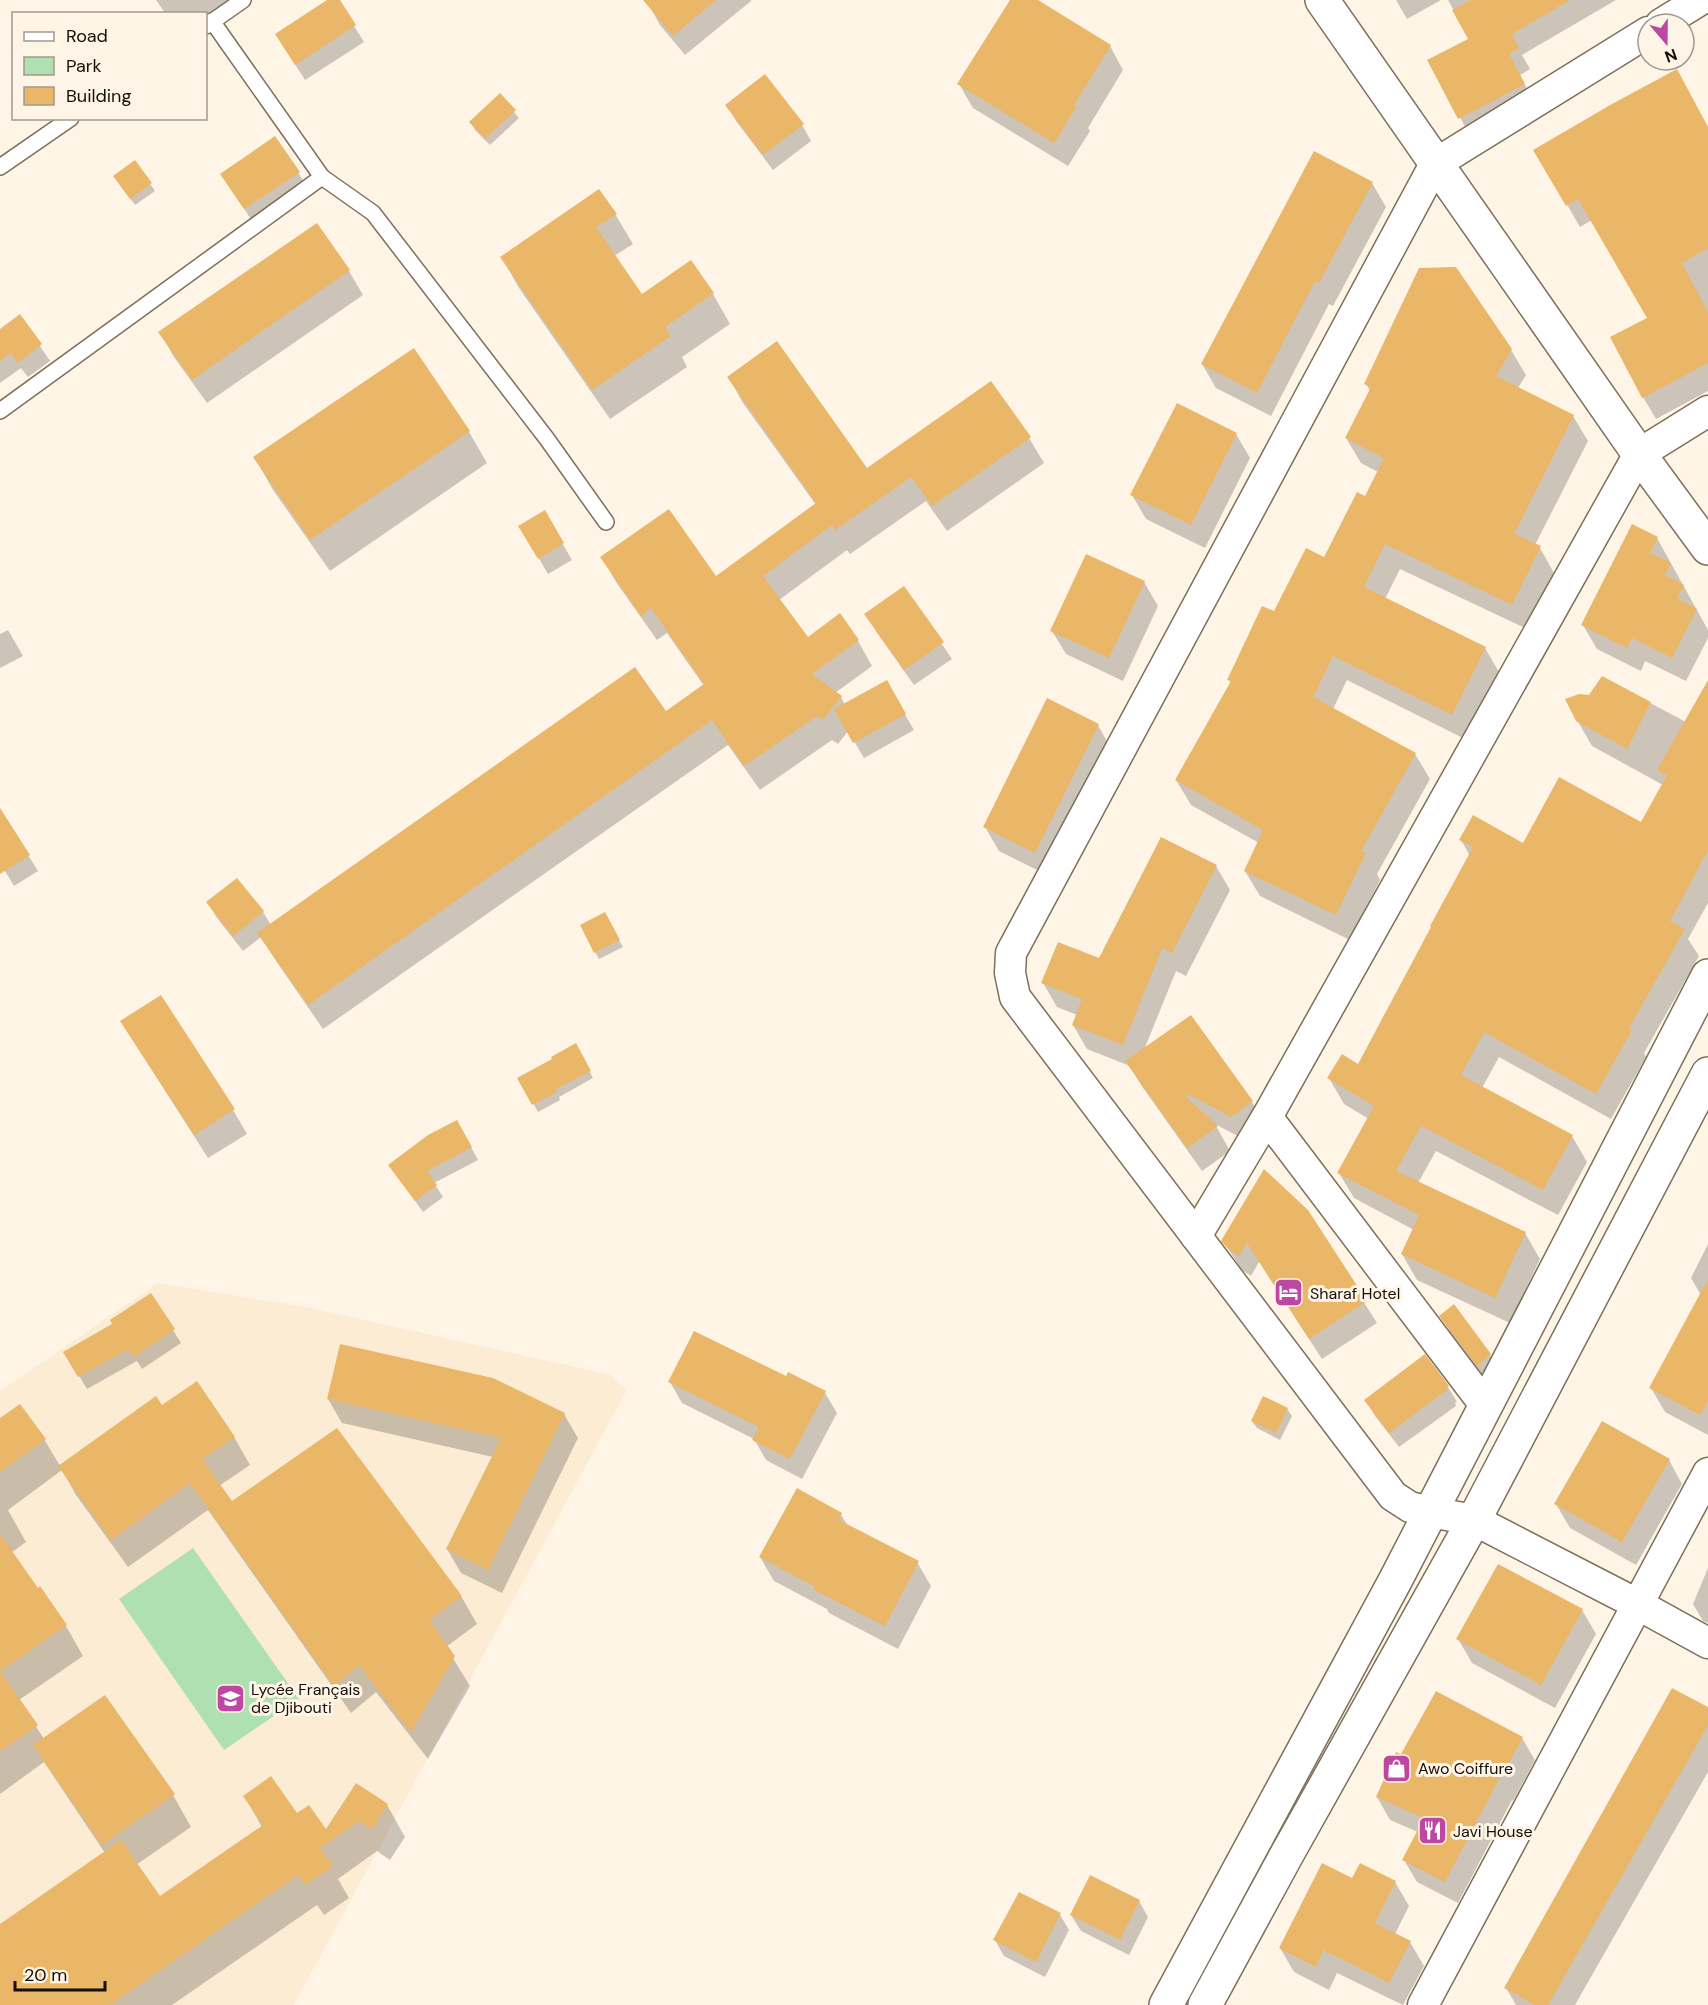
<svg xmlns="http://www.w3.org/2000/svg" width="1708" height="2005" font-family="'DM Sans',sans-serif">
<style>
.built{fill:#fcecd4}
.green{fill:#aee0b2}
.shadow{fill:#0003}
.building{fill:#eab667}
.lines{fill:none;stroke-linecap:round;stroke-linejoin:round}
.lane-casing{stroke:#7e6f5a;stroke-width:18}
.street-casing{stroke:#7e6f5a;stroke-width:33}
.secondary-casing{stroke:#7e6f5a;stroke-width:36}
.lane{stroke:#fff;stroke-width:15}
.street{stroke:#fff;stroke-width:30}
.secondary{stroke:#fff;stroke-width:33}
.labels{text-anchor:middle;stroke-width:6;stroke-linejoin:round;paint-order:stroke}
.poi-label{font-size:16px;fill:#140f07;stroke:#fff5e7;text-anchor:start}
</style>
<rect width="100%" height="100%" fill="#fff5e7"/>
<path class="built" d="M158 1283 307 1307 611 1375 627 1390 294 2005H0V1391Z"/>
<path class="green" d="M193 1548 299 1699 224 1750 119 1599Z"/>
<g class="shadow">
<path d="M156 0H232L206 29V14H166Z"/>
<path d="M330 0H338L364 42 305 80 286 50Z"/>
<path d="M654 0H751V1L685 55 660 25 649 5Z"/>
<path d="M1012 0H1035L1110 46 1123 70 1088 128 1090 131 1068 166 973 108 959 84Z"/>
<path d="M1396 0H1441L1407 19Z"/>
<path d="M1448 0H1616L1522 55 1530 69 1520 75 1535 105 1472 139 1429 61 1470 39Z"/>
<path d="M765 76 802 125 811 141 773 170 736 121 727 105Z"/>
<path d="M500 95 519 118 490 145 475 130 471 122Z"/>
<path d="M1708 128V391L1656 419 1643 397 1649 318 1592 220 1580 227 1536 151Z"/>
<path d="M135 162 155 191 135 205 119 183Z"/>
<path d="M298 172 307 188 254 224 222 175Z"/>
<path d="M1372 183 1386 207 1333 306 1329 304 1271 416 1216 388 1202 364Z"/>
<path d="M615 214 633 244 614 256 642 296 691 262 713 294 730 324 682 357 687 367 610 419 519 288 502 258Z"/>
<path d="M317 225 349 271 363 295 207 403 174 357 160 333Z"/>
<path d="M20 316 50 361 28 377 21 368 0 383V331Z"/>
<path d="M413 350 469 432 487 463 330 571 273 490 255 458Z"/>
<path d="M1511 350 1526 375 1518 388 1573 416 1588 441 1535 545 1540 548 1554 573 1527 629 1400 569 1385 599 1485 648 1500 674 1467 740 1347 680 1333 709 1415 754 1430 779 1377 874 1380 880 1350 940 1260 896 1245 871 1259 843 1191 805 1176 780 1231 684 1229 680 1274 613 1325 559 1366 498 1378 472 1361 463 1346 438 1370 391 1366 384Z"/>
<path d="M729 378 867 471 1029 438 1044 463 947 531 926 501 850 554 847 550 779 600 808 639 858 641 872 666 835 693 841 697 845 705 886 682 914 730 864 758 848 731 838 744 832 740 760 790 728 745 323 1029 274 958 261 937 243 951 217 918 208 903 237 880 263 912 271 925 665 713 704 686 667 633 657 640 616 582 602 557 715 578 816 505 743 403Z"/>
<path d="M1236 434 1250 458 1205 548 1146 519 1132 495Z"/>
<path d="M544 512 572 560 548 574 520 526Z"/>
<path d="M1657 538 1708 630V638L1686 681 1645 661 1641 671 1597 649 1583 625Z"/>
<path d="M1144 582 1158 606 1123 681 1066 654 1052 631Z"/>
<path d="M904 588 952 659 914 685 875 630Z"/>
<path d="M8 630 23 656 0 668V634Z"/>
<path d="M1603 678 1686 722 1708 683V903L1688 939 1699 956 1644 1053 1646 1057 1611 1119 1499 1057 1482 1088 1572 1136 1587 1162 1558 1215 1436 1151 1418 1183 1525 1233 1540 1259 1510 1323 1417 1280 1402 1254 1414 1230 1354 1198 1339 1173 1369 1119 1344 1104 1329 1078 1359 1066 1470 856 1461 840 1523 845 1642 824 1663 785 1592 746 1577 720Z"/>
<path d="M1098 725 1111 749 1049 876 999 851 985 827Z"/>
<path d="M12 829 38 871 14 886 0 863V837Z"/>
<path d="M1216 866 1230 890 1186 976 1176 971 1144 1050 1191 1017 1252 1102 1266 1126 1245 1140 1215 1124 1230 1151 1202 1171 1141 1085 1130 1066 1087 1049 1073 1025 1077 1015 1057 1007 1043 983 1100 960Z"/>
<path d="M604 914 623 947 599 959 595 952Z"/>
<path d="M136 1045 233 1110 247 1134 208 1158Z"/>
<path d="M580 1052 593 1078 559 1097 560 1100 538 1112 519 1078Z"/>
<path d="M464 1134 478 1160 434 1183 443 1197 423 1212 390 1166Z"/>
<path d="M1306 1211 1377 1323 1322 1359 1259 1262 1251 1276 1242 1270 1223 1241Z"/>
<path d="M1708 1244V1435L1665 1412 1651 1388 1701 1295 1691 1278Z"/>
<path d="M151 1295 181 1343 142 1369 137 1361 87 1389 65 1352 113 1324Z"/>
<path d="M1454 1306 1490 1355 1499 1371 1487 1381 1450 1332 1441 1316Z"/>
<path d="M786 1378 825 1393 837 1413 802 1479 766 1460 754 1439 682 1403 670 1382Z"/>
<path d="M1448 1387 1457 1402 1455 1403 1456 1406 1399 1447 1375 1416 1366 1400Z"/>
<path d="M328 1399 564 1414 578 1438 502 1593 461 1573 447 1549 493 1457 342 1423Z"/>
<path d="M162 1407 234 1437 250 1465 219 1486 231 1503 461 1596 477 1624 446 1647 470 1686 428 1759 376 1692 351 1713 208 1510 128 1567 76 1495 62 1470 8 1510 26 1542 11 1553 66 1626 83 1656 19 1700 44 1739 173 1795 191 1827 136 1865 159 1898 262 1827 245 1797 297 1815 327 1832 357 1785 387 1805 405 1837 390 1860 377 1851 338 1879 349 1898 324 1915 317 1905 172 2005H0V1926L105 1853 44 1762 0 1794V1420L44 1439 60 1466Z"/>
<path d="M1287 1409 1292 1416 1280 1440 1257 1428 1252 1421Z"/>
<path d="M1669 1460 1682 1484 1636 1565 1570 1528 1556 1504Z"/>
<path d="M841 1515 848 1526 917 1562 931 1586 898 1649 829 1613 827 1609 774 1581 760 1557Z"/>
<path d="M1708 1568V1623L1703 1621 1693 1604Z"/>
<path d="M1582 1610 1596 1634 1555 1708 1472 1663 1458 1639Z"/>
<path d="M1708 1709V1772L1575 2005H1516L1506 1988Z"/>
<path d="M1522 1738 1535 1760 1513 1801 1512 1800 1458 1903 1417 1882 1404 1860 1418 1832 1390 1820 1377 1797 1402 1756Z"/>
<path d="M1352 1880 1395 1882 1409 1906 1395 1934 1410 1942 1424 1966 1403 2005 1337 1973 1329 1990 1294 1972 1280 1948Z"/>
<path d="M1139 1901 1148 1917 1129 1955 1081 1931 1071 1915Z"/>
<path d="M1060 1915 1069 1930 1045 1977 1004 1956 995 1940Z"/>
</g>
<g class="building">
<path d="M327 0H340L356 25 295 65 275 34Z"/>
<path d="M643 0H716L673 36Z"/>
<path d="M1010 0H1038L1111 45 1074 105 1077 106 1054 143 957 84Z"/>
<path d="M1471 0H1570L1512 34 1519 48 1509 54 1525 84 1458 119 1427 60 1468 39 1452 10Z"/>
<path d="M1677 69 1708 127V248L1682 263 1708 313V363L1642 398 1610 337 1647 318 1578 199 1566 206 1533 150 1612 104Z"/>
<path d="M765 74 804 124 763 155 725 105Z"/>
<path d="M500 93 516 110 485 139 469 122Z"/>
<path d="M275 136 300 172 244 209 220 174Z"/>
<path d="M1314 151 1373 182 1319 283 1315 281 1257 393 1201 364Z"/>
<path d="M135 160 152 183 130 199 113 176Z"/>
<path d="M599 189 617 214 596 227 642 294 691 260 714 293 665 327 671 336 592 390 500 257Z"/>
<path d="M317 223 350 270 192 380 158 332Z"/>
<path d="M1456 267 1512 349 1496 376 1574 415 1514 534 1541 546 1512 605 1385 544 1364 587 1486 647 1452 715 1333 656 1313 697 1416 753 1361 851 1366 853 1336 915 1244 871 1263 830 1175 780 1231 681 1227 680 1262 606 1274 611 1306 548 1324 557 1357 492 1365 496 1384 458 1345 438 1371 387 1364 384 1419 268Z"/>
<path d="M20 314 42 344 18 363 11 353 0 361V329Z"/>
<path d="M777 341 867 468 991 381 1031 437 932 506 911 477 835 530 832 525 763 576 808 637 840 613 859 640 812 674 842 696 823 720 817 716 744 766 712 720 308 1005 257 933 635 667 666 711 704 684 651 608 641 616 600 557 669 509 716 576 816 503 727 377Z"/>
<path d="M414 348 470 431 310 540 253 457Z"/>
<path d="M1177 403 1237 433 1191 525 1130 495Z"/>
<path d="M545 510 564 543 538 559 518 526Z"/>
<path d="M1632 524 1658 537 1650 553 1671 563 1665 575 1684 585 1677 598 1697 609 1672 658 1632 638 1627 648 1581 625Z"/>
<path d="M1086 554 1145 581 1109 658 1050 631Z"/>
<path d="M904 586 944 642 904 670 864 614Z"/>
<path d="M1602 676 1651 702 1627 749 1576 721 1565 699 1579 694 1589 695Z"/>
<path d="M887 680 906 714 853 743 834 709Z"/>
<path d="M1708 680V850L1670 921 1685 929 1629 1028 1632 1030 1596 1094 1484 1032 1461 1075 1573 1135 1543 1190 1421 1126 1396 1171 1526 1232 1495 1298 1401 1254 1419 1215 1337 1173 1374 1106 1327 1078 1342 1054 1358 1064 1431 927 1430 926 1473 847 1459 840 1473 815 1523 843 1559 777 1641 822 1667 775 1657 770Z"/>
<path d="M1047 698 1099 724 1035 853 983 827Z"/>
<path d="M0 808 30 855 0 874Z"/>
<path d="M1161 837 1217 865 1172 953 1162 948 1123 1045 1072 1025 1082 999 1041 983 1058 942 1099 958Z"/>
<path d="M237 878 264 911 233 936 206 902Z"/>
<path d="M605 912 620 940 594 953 580 925Z"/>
<path d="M161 995 235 1109 194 1135 120 1021Z"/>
<path d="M1191 1015 1253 1101 1231 1117 1188 1094 1186 1097 1218 1126 1187 1148 1125 1061Z"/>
<path d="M576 1043 591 1071 556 1089 557 1092 532 1105 517 1078 552 1059 551 1057Z"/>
<path d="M457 1120 472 1147 427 1171 437 1185 415 1201 388 1165 428 1135Z"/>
<path d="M1264 1169 1308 1210 1367 1301 1309 1339 1247 1243 1239 1256 1228 1249 1221 1241Z"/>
<path d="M1708 1279V1401L1700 1415 1649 1388Z"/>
<path d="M151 1293 175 1329 134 1357 128 1349 78 1377 63 1352 112 1324 110 1320Z"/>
<path d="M1454 1304 1491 1354 1477 1366 1439 1316Z"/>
<path d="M694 1331 786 1376 788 1372 826 1391 790 1459 752 1440 759 1427 668 1382Z"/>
<path d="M340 1344 493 1378 565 1413 488 1570 446 1549 501 1438 327 1399Z"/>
<path d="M1425 1354 1449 1386 1447 1387 1448 1389 1389 1433 1364 1400Z"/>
<path d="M197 1381 235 1437 202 1459 232 1501 337 1428 462 1596 429 1620 455 1656 411 1732 359 1665 334 1686 190 1483 111 1540 58 1466 156 1396 162 1405Z"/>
<path d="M1263 1396 1288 1408 1276 1433 1251 1421Z"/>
<path d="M20 1404 46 1439 0 1472V1418Z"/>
<path d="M1602 1421 1670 1459 1622 1542 1554 1504Z"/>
<path d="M797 1488 842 1513 839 1520 919 1561 885 1626 814 1590 815 1587 759 1557Z"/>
<path d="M0 1534 38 1588 40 1586 67 1625 0 1671 38 1725 0 1751Z"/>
<path d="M1498 1564 1583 1609 1541 1685 1456 1639Z"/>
<path d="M1672 1688 1708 1707V1725L1548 2005H1535L1504 1988Z"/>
<path d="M1436 1691 1523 1737 1500 1779H1499L1445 1882 1402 1860 1424 1818 1376 1797 1396 1752 1401 1754Z"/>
<path d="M105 1695 175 1794 102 1845 33 1745Z"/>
<path d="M271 1776 297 1813 309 1805 326 1829 356 1783 388 1804 372 1829 359 1821 320 1848 333 1866 305 1885 298 1875 110 2005H0V1924L121 1840 160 1896 263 1825 243 1796Z"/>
<path d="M1322 1863 1352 1878 1360 1863 1396 1881 1375 1923 1411 1941 1389 1983 1323 1950 1316 1967 1279 1948Z"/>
<path d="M1090 1875 1140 1900 1120 1940 1070 1915Z"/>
<path d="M1019 1892 1061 1913 1036 1962 993 1940Z"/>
</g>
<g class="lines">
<defs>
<g id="lane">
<path d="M206 26 243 0"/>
<path d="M0 167 71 118"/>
<path d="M322 177 373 213 547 439 606 522"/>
<path d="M0 411 322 177 212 21"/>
</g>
<g id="street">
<path d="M1661 24 1700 0"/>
<path d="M1648 32 1435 164 1011 953 1010 973 1015 997 1393 1496 1410 1507 1430 1512 1474 1520 1637 1604 1708 1643"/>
<path d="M1267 1117 1485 1405"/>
<path d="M1196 1236 1267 1117 1639 454 1708 411"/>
<path d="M1423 2005 1708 1473"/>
</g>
<g id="secondary">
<path d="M1322 0 1639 454 1708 548"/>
<path d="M1166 2005 1395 1581 1708 976"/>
<path d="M1205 2005 1286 1856 1474 1520 1708 1074"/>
</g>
</defs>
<use href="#lane" class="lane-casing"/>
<use href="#street" class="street-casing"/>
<use href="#secondary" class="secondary-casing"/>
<use href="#lane" class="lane"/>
<use href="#street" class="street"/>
<use href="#secondary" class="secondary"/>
</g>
<defs>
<symbol id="hotel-square" viewBox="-11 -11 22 22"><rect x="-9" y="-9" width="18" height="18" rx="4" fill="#bc48a2" stroke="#fff5e7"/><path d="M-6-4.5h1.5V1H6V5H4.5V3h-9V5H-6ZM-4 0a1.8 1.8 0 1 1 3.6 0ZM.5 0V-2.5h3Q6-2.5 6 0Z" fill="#fff"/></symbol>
<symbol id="school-square" viewBox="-11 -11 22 22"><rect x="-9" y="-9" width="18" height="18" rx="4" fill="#bc48a2" stroke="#fff5e7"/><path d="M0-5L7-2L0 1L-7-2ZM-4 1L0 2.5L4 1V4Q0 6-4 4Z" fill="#fff"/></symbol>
<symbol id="shop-square" viewBox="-11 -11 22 22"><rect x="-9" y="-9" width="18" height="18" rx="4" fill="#bc48a2" stroke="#fff5e7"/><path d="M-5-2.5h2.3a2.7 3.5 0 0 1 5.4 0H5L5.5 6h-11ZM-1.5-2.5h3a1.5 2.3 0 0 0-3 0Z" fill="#fff"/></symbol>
<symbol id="restaurant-square" viewBox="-11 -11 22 22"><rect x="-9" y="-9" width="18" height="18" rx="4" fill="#bc48a2" stroke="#fff5e7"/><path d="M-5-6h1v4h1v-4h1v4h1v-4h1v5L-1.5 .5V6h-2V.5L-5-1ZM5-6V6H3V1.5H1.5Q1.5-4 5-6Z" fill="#fff"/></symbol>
</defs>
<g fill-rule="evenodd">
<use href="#hotel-square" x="1272" y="1276" width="33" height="33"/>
<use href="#school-square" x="214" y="1682" width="33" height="33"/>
<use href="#shop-square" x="1380" y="1752" width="33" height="33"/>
<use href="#restaurant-square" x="1416" y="1814" width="33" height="33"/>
</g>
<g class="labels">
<g class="poi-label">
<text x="1310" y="1299">Sharaf Hotel</text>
<text x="251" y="1695">Lycée Français<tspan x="251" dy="18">de Djibouti</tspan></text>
<text x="1418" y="1774">Awo Coiffure</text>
<text x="1453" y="1837">Javi House</text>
</g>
</g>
<rect x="12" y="12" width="195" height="108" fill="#fff5e7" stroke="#a1998d" stroke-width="1.5"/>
<rect x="24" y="32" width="30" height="9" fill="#ffffff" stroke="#a1998d" stroke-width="1.5"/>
<text x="66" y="42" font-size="18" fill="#140f07">Road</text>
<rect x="24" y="57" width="30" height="18" fill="#aee0b2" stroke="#a1998d" stroke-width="1.5"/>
<text x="66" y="72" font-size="18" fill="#140f07">Park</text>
<rect x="24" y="87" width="30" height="18" fill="#eab667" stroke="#a1998d" stroke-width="1.5"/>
<text x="66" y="102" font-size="18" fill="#140f07">Building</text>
<g transform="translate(1666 42) rotate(160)"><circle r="28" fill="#fff5e7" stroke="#a1998d" stroke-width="1.5"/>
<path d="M0-4.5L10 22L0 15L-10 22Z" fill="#bc48a2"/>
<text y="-9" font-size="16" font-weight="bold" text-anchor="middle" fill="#140f07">N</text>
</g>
<path d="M15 1981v9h90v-9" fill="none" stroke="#140f07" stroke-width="3"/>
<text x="24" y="1981" font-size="18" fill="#140f07" stroke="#fff5e7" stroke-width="4.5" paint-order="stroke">20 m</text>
</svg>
